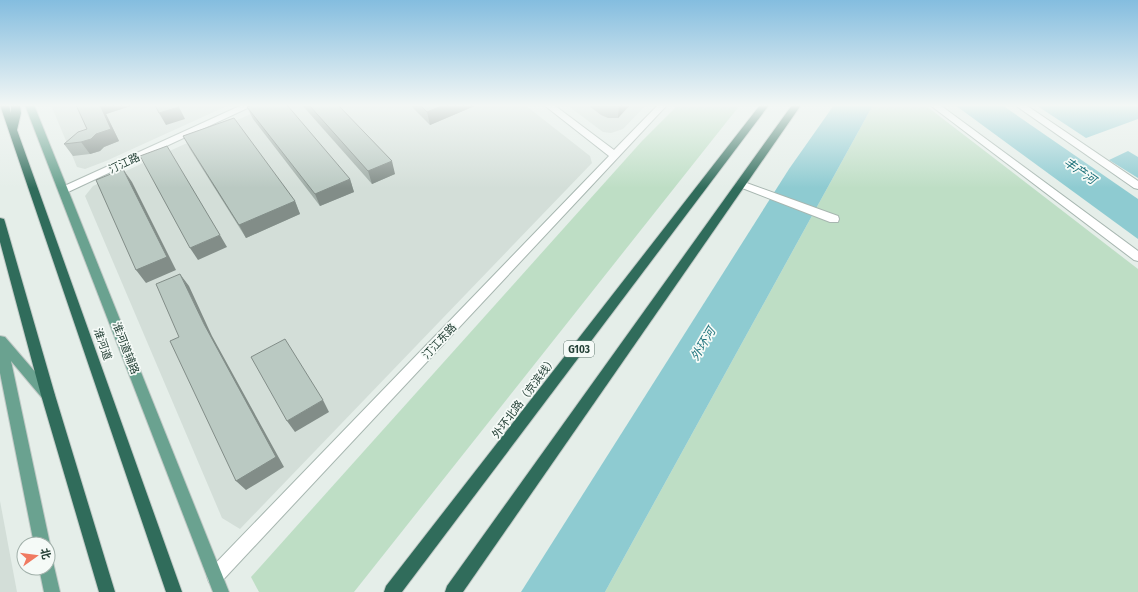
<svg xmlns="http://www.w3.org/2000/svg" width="1138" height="592" font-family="'Fira Sans','Noto Sans SC',sans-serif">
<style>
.built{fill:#d3ded8}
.green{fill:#bedec5}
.water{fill:#8ecbd1}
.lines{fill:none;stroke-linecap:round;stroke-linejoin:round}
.minor-casing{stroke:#a7b6b0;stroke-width:2}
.major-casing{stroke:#c2cac7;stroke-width:2}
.highway-casing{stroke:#c2cac7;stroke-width:2}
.minor{fill:#fff;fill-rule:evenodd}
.major{fill:#6aa290;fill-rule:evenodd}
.highway{fill:#306c5b;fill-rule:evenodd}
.wall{fill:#a0ada7}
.shaded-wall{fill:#828d88}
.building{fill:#bac9c2;stroke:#828d88}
.labels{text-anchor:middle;stroke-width:3.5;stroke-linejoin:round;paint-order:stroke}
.shield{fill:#f5faf7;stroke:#637870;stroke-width:1}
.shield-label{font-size:10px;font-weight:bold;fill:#244036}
.street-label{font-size:11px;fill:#244036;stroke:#f5faf7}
.water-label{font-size:12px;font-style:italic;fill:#1e727b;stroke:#f5faf7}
</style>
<rect width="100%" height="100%" fill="#e5eee9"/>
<g class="built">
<path d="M51 105H229L106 161 85 169 77 167Z"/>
<path d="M270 105H525L590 156 592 163 240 529 222 518 85 196 93 186Z"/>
<path d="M567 105H646L623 129 611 133 603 132Z"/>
<path d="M0 501 17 592H0Z"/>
</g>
<g class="green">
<path d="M678 105H740L354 592H259L251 577 642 141Z"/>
<path d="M873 105H925L1138 269V592H605Z"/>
</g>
<g class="water">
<path d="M834 105H873L605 592H521L789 169Z"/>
<path d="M955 105H1002L1138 199V239Z"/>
<path d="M1036 105H1138V119L1086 138Z"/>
<path d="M1128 151 1138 157V178L1109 160Z"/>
</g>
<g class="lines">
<defs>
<g id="minor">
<path d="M242 105H254L68 192H60L59 190 60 188Z"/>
<path d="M544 105H554L614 150 658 105H667L221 582 215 584 209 582 207 576 209 570 609 156Z"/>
<path d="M930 105H940L1138 251V261L1134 260Z"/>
<path d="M1015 105H1026L1138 181V189L1134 188Z"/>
<path d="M741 181 838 216 839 219 838 222H830L737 186 736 184 737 182Z"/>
</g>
<g id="major">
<path d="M25 105H34L229 592H213Z"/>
<path d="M0 336 5 337 55 395 53 399 48 401 43 399 11 361 50 544 48 549V544H34L0 373Z"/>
<path d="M48 560 53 562 60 592H44L39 568H48Z"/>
</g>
<g id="highway">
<path d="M0 105H9L11 113V105H20L21 113 17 130 182 592H166Z"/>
<path d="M760 105H769L402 592H384L386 586Z"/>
<path d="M792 105H801L463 592H445L447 586Z"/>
<path d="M0 218 4 219 5 222 55 395 115 592H99L41 395 0 242Z"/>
</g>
</defs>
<use href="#minor" class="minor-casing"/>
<use href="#major" class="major-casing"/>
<use href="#highway" class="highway-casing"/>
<use href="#minor" class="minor"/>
<use href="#major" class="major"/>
<use href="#highway" class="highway"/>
</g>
<g class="wall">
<path d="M76 105H134L106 114 119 141 104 147 100 151 90 154 73 156 64 144 87 129Z"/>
<path d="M302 105H338L395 174 372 184Z"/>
<path d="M410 105H477L430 125Z"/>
<path d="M588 105H630L618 118H608L601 115Z"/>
<path d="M247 107 350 179 354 192 320 206 253 119Z"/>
<path d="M183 136 295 201 300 214 246 238 190 149Z"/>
</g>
<g class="shaded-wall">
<path d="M100 105H134L106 114 119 141 104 147 100 151 90 154 81 142Z"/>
<path d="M444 105H477L430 125 427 112Z"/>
<path d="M619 105H630L618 118Z"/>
<path d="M179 107 185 119 166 125 159 113Z"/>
<path d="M392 161 395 174 372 184 368 171Z"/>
<path d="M123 169 132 182 176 270 146 283 136 270Z"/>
<path d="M350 179 354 192 320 206 315 194Z"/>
<path d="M295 201 300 214 246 238 239 225Z"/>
<path d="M220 235 227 247 198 260 190 248Z"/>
<path d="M180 274 189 286 212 336 284 467 246 490 236 481 204 324Z"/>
<path d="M323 400 329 412 295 432 287 421Z"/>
</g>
<g class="building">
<path d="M76 105H100L111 129 96 134 91 139 81 142 64 144 78 132 87 129Z"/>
<path d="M155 105H178L179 107 159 113Z"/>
<path d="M251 105H287L350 179 315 194 247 107Z"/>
<path d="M309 105H338L392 161 368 171Z"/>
<path d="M420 105H444L427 112Z"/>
<path d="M234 118 295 201 239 225 183 136Z"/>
<path d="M167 146 220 235 190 248 140 156Z"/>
<path d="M123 169 167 257 136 270 96 180Z"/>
<path d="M180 274 204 324 276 457 236 481 170 341 179 337 156 284Z"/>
<path d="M285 339 323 400 287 421 251 357Z"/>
</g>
<linearGradient id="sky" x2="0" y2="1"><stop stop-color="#84bddf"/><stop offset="0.56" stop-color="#f3f7f5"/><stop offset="1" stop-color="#f3f7f5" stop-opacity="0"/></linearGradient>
<rect width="1138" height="188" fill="url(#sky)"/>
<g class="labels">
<rect class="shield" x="564" y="341" width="30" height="16" rx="3"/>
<g class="shield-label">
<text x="579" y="353">G103</text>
</g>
<g class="street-label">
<text transform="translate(124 163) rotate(-25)" y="4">汀江路</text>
<text transform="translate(439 341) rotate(-47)" y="4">汀江东路</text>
<text transform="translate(103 344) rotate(71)" y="4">淮河道</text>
<text transform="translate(126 348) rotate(69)" y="4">淮河道辅路</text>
<text transform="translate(524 397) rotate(-53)" y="4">外环北路（京滨线）</text>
</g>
<g class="water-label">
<text transform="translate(1080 171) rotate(35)" y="4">丰产河</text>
<text transform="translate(703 344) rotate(-59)" y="4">外环河</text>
</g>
</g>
<g transform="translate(36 556) rotate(76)"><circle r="19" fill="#f5faf7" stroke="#a1b0aa"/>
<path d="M0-3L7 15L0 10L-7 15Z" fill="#f07a61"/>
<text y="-6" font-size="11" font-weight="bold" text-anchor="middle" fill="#244036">北</text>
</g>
</svg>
